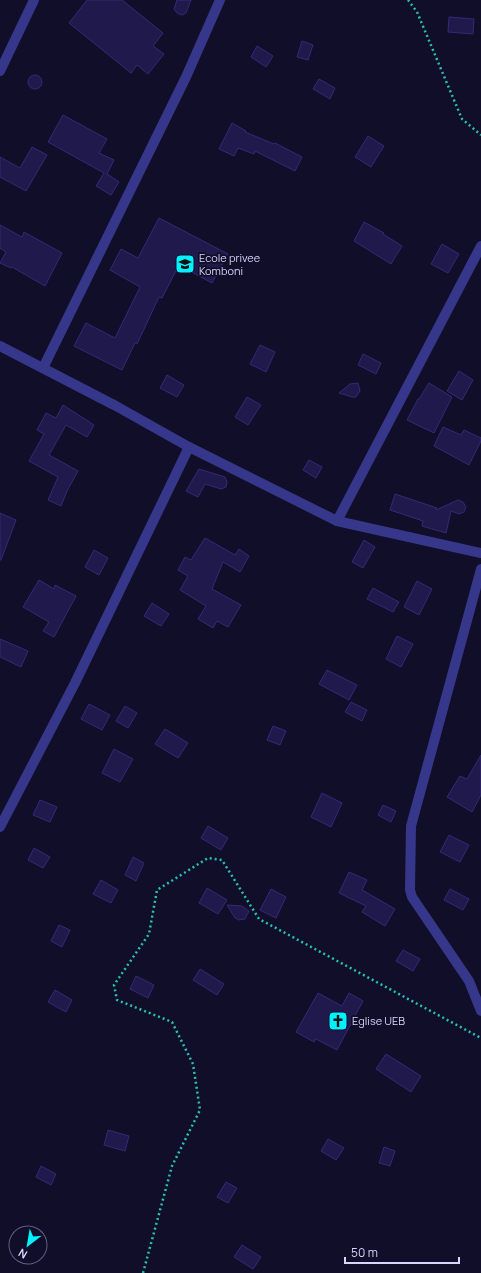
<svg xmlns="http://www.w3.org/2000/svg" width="481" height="1273" font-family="Manrope,sans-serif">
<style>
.building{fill:#20194b;stroke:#352978}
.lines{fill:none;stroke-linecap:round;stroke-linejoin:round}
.path{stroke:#27c2b1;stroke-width:2.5;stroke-dasharray:2 3;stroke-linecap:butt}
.street{stroke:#36378b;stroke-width:10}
.labels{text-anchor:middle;stroke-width:3.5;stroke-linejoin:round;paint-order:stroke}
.poi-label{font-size:11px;fill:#d8d5ff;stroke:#110e29;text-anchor:start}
</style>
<rect width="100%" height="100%" fill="#110e29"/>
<g class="building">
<path d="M87 0H122L163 33 153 46 164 54 148 74 137 65 131 73 69 23Z"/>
<path d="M177 0H191L186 13 182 15 177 13 174 9Z"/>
<path d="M449 17 474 19 473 34 448 32Z"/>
<path d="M302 41 313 45 308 60 297 57Z"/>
<path d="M257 46 273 56 266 67 251 57Z"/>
<circle cx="35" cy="82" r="7"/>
<path d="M319 79 335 88 330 99 313 89Z"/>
<path d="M63 115 107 139 99 153 114 160 107 174 119 182 111 195 96 186 104 173 48 142Z"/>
<path d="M232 123 246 131 245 132 274 144 275 143 302 157 295 171 255 151 254 154 238 148 234 156 219 149Z"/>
<path d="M368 136 384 146 371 167 355 157Z"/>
<path d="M32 147 47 155 26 191 0 177V157L20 168Z"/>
<path d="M159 218 228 254 212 283 179 265 162 298 159 297 137 344 135 343 122 370 74 346 86 323 115 338 140 287 110 270 121 249 138 258Z"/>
<path d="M364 222 384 233 383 234 402 246 391 264 354 241Z"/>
<path d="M0 225 22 237 24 232 62 253 45 286 12 267 11 268 0 263 6 252 0 248Z"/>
<path d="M442 244 459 254 448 273 431 264Z"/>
<path d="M260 345 275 352 266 372 250 364Z"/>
<path d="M363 354 381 363 376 374 358 365Z"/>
<path d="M459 371 473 380 462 400 447 391Z"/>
<path d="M167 375 184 385 177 397 160 388Z"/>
<path d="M358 383 360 391 356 397H352L339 393 350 384Z"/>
<path d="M429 383 452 397 434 433 407 420 418 399H419Z"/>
<path d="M247 397 261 405 248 425 235 417Z"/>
<path d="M63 405 94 425 87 437 66 425 49 455 78 471 67 491 61 506 48 500 58 477 29 461 44 434 37 430 46 413 56 418Z"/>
<path d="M443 427 461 435 464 430 481 438V441L469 465 434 446Z"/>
<path d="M309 460 322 467 316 478 303 470Z"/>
<path d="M199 469 225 477 227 482 226 487 221 489 205 484 198 497 186 491Z"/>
<path d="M395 494 437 508 436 510 458 500 463 502 466 507 464 512 459 514 451 511 446 533 422 526 423 521 390 510Z"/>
<path d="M0 513 16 520 1 560H0Z"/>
<path d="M205 538 235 555 239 549 249 556 240 572 223 562 212 589 241 605 228 627 217 621 213 628 198 619 206 606 180 590 188 576 178 570 185 557 191 560Z"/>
<path d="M364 540 375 547 363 568 352 562Z"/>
<path d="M94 550 108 558 99 575 85 567Z"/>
<path d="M39 580 54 589 55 585 76 596 54 637 43 631 49 622 23 607Z"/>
<path d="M417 581 432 589 419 615 404 607Z"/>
<path d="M373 588 399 602 393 612 367 599Z"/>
<path d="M152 603 169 614 161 626 144 616Z"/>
<path d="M397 636 413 644 401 667 386 659Z"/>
<path d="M0 639 28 651 21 667 0 657Z"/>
<path d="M327 670 357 685 349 700 319 684Z"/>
<path d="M351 702 367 710 362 721 345 712Z"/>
<path d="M89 704 110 715 102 730 81 719Z"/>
<path d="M125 706 137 713 128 728 116 721Z"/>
<path d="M273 726 286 731 280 745 267 740Z"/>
<path d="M165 729 188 743 178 758 155 744Z"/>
<path d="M114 749 133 759 120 782 102 773Z"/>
<path d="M481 755V795L472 812 447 797 460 776 467 779Z"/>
<path d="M322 793 342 803 331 827 311 817Z"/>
<path d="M40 800 57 807 50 822 33 815Z"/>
<path d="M383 805 396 811 391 822 378 815Z"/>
<path d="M208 826 228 838 221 850 201 838Z"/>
<path d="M449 835 469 845 460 862 440 852Z"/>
<path d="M34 848 50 857 43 868 28 860Z"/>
<path d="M133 857 144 863 136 881 125 875Z"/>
<path d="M349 872 367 880 362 890 395 909 385 926 362 912 366 906 339 893Z"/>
<path d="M101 880 118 890 111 903 93 894Z"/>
<path d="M207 888 227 900 218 914 199 903Z"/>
<path d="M271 889 286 897 276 918 260 910Z"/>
<path d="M450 889 469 899 463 910 444 900Z"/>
<path d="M227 905 242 906 249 911 245 919 239 920 235 918Z"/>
<path d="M59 925 70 930 62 947 51 941Z"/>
<path d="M403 950 420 959 413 971 396 961Z"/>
<path d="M200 969 224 984 217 995 193 980Z"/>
<path d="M136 976 154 985 148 998 130 989Z"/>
<path d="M55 990 72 1000 66 1012 48 1002Z"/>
<path d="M318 993 342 1006 349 993 363 1001 337 1050 316 1039 314 1042 296 1032Z"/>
<path d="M386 1054 421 1076 411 1092 376 1069Z"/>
<path d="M108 1130 129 1136 125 1151 104 1145Z"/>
<path d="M328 1139 344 1148 336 1160 321 1151Z"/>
<path d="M384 1147 395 1151 390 1166 379 1163Z"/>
<path d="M41 1166 56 1174 51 1185 36 1177Z"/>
<path d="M226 1182 237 1188 228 1203 217 1197Z"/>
<path d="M242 1245 261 1257 253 1269 234 1257Z"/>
</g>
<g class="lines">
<g class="path">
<path d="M408 0 417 12 462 119 481 135"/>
<path d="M143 1273 172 1166 200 1110 193 1064 172 1022 117 1000 114 985 149 934 157 890 208 858 222 860 259 919 481 1038"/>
</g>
<g class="street">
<path d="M0 71 34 0"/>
<path d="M0 346 116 406 189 447 337 521 481 553"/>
<path d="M43 368 186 77 220 0"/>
<path d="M337 521 481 246"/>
<path d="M481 569 411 826 410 890 412 897 469 981 481 1011"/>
<path d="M0 827 75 683 189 447"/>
</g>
</g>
<defs>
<symbol id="school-square" viewBox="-11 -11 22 22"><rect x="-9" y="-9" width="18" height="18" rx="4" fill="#01f2ff" stroke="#110e29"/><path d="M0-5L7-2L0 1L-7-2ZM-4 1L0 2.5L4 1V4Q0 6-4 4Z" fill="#111"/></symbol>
<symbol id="church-square" viewBox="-11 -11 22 22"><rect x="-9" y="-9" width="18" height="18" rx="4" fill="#01f2ff" stroke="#110e29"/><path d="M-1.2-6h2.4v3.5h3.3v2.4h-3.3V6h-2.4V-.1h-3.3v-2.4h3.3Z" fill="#111"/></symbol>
</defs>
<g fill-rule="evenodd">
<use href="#school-square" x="174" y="253" width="22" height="22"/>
<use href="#church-square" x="327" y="1010" width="22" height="22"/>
</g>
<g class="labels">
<g class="poi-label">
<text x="199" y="262">Ecole privee<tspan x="199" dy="13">Komboni</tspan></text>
<text x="352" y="1025">Eglise UEB</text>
</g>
</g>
<g transform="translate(28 1245) rotate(211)"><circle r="19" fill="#110e29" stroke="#615e7f"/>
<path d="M0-3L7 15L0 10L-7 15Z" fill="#01f2ff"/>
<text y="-6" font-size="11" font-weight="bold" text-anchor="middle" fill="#d8d5ff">N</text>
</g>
<path d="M345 1257v6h114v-6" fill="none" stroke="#d8d5ff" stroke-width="2"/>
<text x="351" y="1257" font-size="12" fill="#d8d5ff" stroke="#110e29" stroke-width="3" paint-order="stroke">50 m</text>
</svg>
